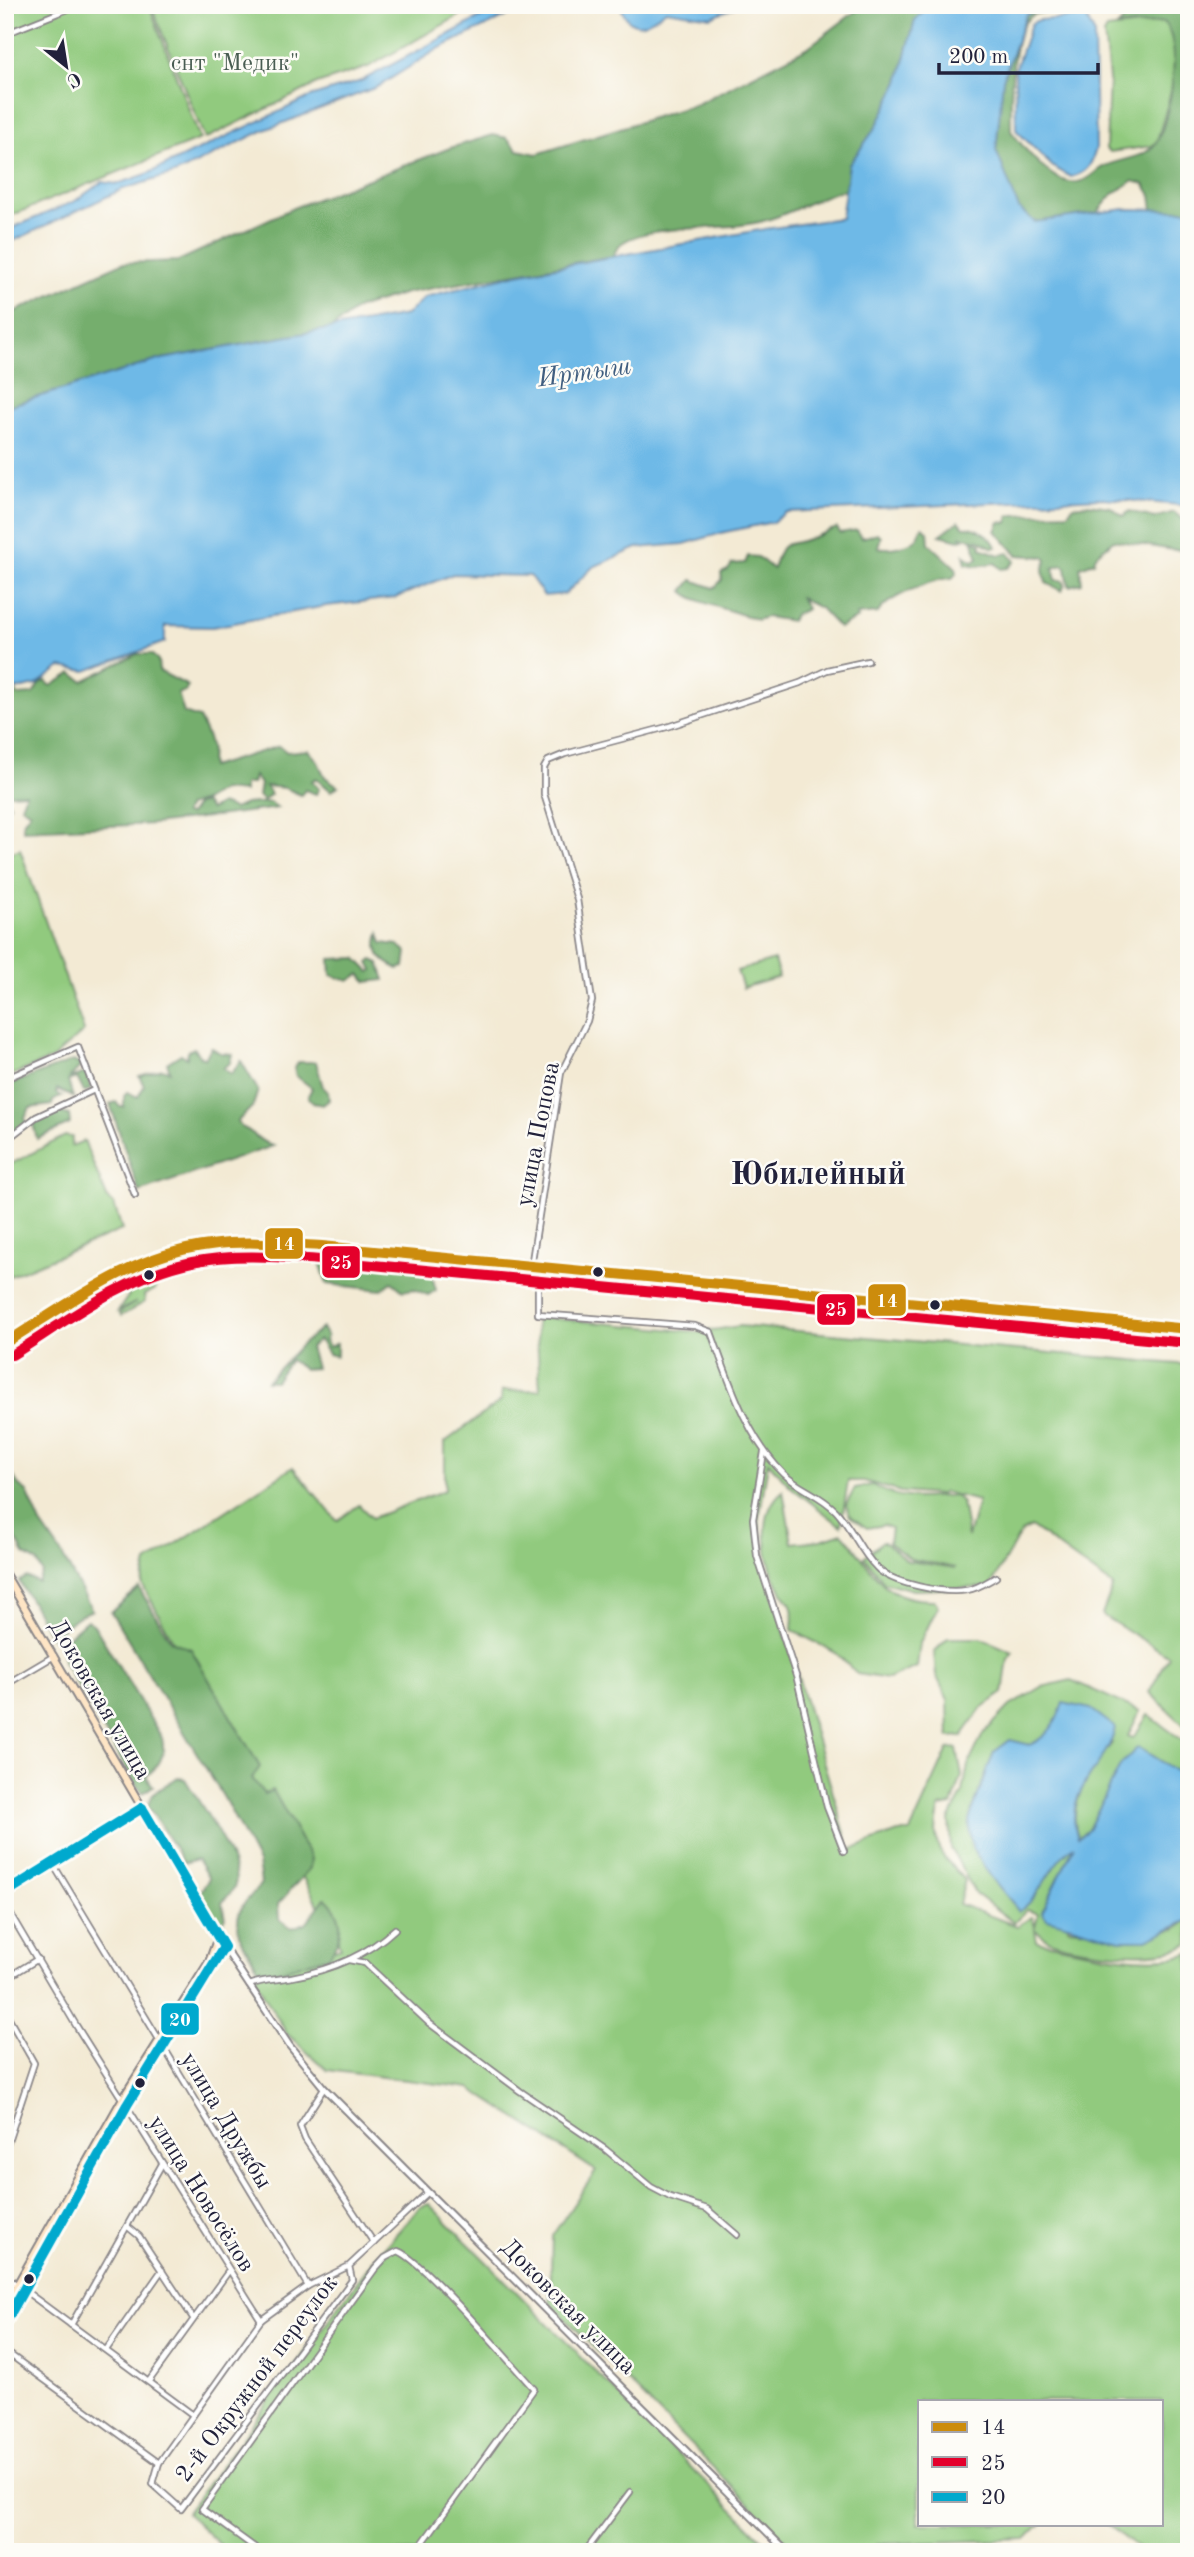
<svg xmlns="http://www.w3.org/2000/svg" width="1194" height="2557" font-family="'Old Standard TT',serif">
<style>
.green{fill:#91ca7e;stroke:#5a765c;stroke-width:2}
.forest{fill:#74ae6d;stroke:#4b6854;stroke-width:2}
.water{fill:#6eb9e7;stroke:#486e91;stroke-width:2}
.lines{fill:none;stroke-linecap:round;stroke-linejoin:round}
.minor-casing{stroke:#8a8688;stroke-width:8}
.tertiary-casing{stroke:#8a8688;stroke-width:9}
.secondary-casing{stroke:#8a8688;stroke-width:10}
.minor{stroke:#fff;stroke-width:4.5}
.tertiary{stroke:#fff;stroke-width:5}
.secondary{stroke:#fee5c5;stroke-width:6}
.bus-1-casing{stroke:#fdfcf7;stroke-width:16}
.bus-2-casing{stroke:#fdfcf7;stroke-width:16}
.bus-3-casing{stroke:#fdfcf7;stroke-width:16}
.bus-1{stroke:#cc8c0c;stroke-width:10}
.bus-2{stroke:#e4002b;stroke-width:10}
.bus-3{stroke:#00a9ce;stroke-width:10}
.bus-dot{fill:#22223b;stroke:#fdfcf7;stroke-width:2.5}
.labels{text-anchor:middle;stroke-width:5;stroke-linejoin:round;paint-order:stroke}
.park-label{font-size:24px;fill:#495d52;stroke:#fdfcf7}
.street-label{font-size:24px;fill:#22223b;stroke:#fdfcf7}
.water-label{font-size:26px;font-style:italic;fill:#405e80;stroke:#fdfcf7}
.district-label{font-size:32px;font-weight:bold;fill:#22223b;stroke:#fdfcf7}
.line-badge{stroke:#fdfcf7;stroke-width:2.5}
.badge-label{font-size:19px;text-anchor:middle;font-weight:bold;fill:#fff}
</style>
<rect width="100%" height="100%" fill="#fdfcf7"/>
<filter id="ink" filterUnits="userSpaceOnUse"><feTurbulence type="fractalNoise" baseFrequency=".0143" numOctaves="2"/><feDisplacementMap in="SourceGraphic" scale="14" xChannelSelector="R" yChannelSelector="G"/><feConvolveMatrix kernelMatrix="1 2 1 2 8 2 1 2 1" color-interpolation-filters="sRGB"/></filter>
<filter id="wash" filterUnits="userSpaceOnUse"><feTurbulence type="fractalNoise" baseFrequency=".00686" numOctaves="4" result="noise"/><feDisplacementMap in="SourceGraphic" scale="28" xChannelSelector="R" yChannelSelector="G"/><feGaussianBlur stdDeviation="1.57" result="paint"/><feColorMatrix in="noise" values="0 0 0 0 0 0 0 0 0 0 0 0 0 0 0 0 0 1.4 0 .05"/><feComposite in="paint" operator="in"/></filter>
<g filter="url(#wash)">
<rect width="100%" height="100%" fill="#f3ead4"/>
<g class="green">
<path d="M5 5H149L200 139 5 218Z"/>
<path d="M151 5H478L368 67 317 84 205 139Z"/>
<path d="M1164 22C1190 46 1165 111 1157 141L1152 146 1110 152 1106 149 1109 79 1104 34 1107 29Z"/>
<path d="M20 849 84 1031 53 1058 5 1078V855Z"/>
<path d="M774 960 779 977 743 988 737 971Z"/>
<path d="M65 1136 72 1137 71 1146 84 1141 108 1200 114 1204 122 1230 5 1278V1167Z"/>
<path d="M150 1272 156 1289 144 1295 145 1302 121 1316 119 1313 137 1302 118 1311 140 1279 149 1287 151 1285 143 1276Z"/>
<path d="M536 1317 699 1332 740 1326 1189 1365V1730L1149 1692 1169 1656 1102 1615 1113 1586 1031 1527 1021 1532 990 1587 913 1590 884 1582 864 1557 883 1541 908 1561 956 1568 911 1559 889 1543 891 1528 884 1525 867 1528 850 1516 846 1505 855 1488 872 1485C898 1501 924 1499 954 1495L962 1502 968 1537 978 1501 944 1492 939 1495 901 1492 864 1481H848L841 1526 791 1487 768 1462 759 1520 764 1564 850 1850 898 1832H910L948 1749 957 1748 962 1776 952 1805 940 1807C930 1846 938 1852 965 1880L959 1904 1017 1926 1032 1917 1035 1927 1038 1914 1027 1910 1014 1923 975 1893 951 1848 949 1820 963 1792 968 1765 983 1734 1010 1706 1042 1687 1071 1680 1140 1711 1128 1736 1133 1738 1148 1715 1189 1745V1784L1185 1777 1138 1747 1115 1779 1088 1830 1078 1837C1066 1803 1091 1769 1112 1743L1057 1721 1046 1737 1030 1745 1010 1740 994 1752 969 1820 1037 1893 1056 1859 1075 1845 1069 1860 1068 1928 1091 1930 1120 1940 1175 1929 1189 1920V1944C1158 1961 1086 1952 1053 1942 1046 1940 1041 1933 1035 1930L1037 1941C1075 1950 1153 1968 1189 1953V2552H1143L1107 2524H1161V2401H919V2524H1041L1026 2539 878 2544 885 2552H797L550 2303 552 2236 596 2171 470 2088 327 2070 287 2034 253 1976 341 1947 142 1584 147 1563 293 1467 337 1521 359 1505 372 1518 445 1490V1442L501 1401 502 1391 540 1390Z"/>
<path d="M783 1491 792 1543 821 1540 842 1533C874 1567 878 1601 934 1600L938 1606 920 1643 917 1667 888 1679 857 1674 836 1653 792 1630C792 1623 794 1615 792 1608 791 1601 783 1595 780 1589 765 1563 756 1512 783 1491Z"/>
<path d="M948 1638H981L1013 1652 1008 1659 1003 1693 982 1708 962 1736 949 1737 948 1700 936 1675 934 1652Z"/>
<path d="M429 2204 775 2552H228L186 2513 374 2259 420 2207Z"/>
</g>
<g class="forest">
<path d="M864 5H926L927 10 915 20 899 82 876 127 849 165 846 189C819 196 796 211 770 219 731 233 652 222 622 243 618 246 615 252 613 256L406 293 358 308 331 329 162 359 5 407V316L122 263 178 261 293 208 450 148 493 135 507 138 518 150 537 154 697 104 807 48Z"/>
<path d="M1138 5H1189V210H1153L1151 195 1144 184 1133 181 1112 195 1097 213 1035 222 1019 209 996 150 1003 79 1026 15 1033 9H1063L1060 12C1052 13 1040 12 1033 15 1008 28 1011 107 1011 131 1024 148 1053 186 1077 182 1089 181 1095 170 1105 166 1121 158 1147 159 1157 141 1170 118 1184 40 1163 22L1117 27Z"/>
<path d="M1088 504 1111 507 1123 516 1130 511 1154 518 1174 512 1182 519 1189 520V549L1173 550 1113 540C1106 550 1096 549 1094 562L1080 567 1082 583 1069 586 1066 568 1063 565 1053 568 1056 580H1062L1065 584 1062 591 1046 583 1043 570 1047 560 1044 557 1017 555 996 531 1000 522 1008 523 1009 516 1013 515 1068 513 1073 506Z"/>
<path d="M959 521 964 527C976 526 992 536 996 547L993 548 979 540 960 536 964 539 960 540 940 535Z"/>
<path d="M922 527 928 531 929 543 956 568 957 573 952 578C935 578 886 598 878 613L856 615 858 618 839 628 820 608 800 598 807 609 794 615 791 621 766 617 757 620C740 612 693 603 683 591L692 580 714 588 722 580 721 573 728 570 732 564 745 563 748 556 758 557 773 569C783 535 783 549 811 538 820 535 828 531 837 528L840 533 857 530 862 538 877 533 881 536 878 547C888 550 911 546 918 537 920 534 920 530 922 527Z"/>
<path d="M972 539 981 544V548L999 555 1009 553 1015 561 1008 568 1001 569 995 563 977 566 966 564 964 555 973 561 978 558Z"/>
<path d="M137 654H151L158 660 159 671 188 686 185 692 178 693 184 713 199 718C203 727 208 735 210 745 212 752 209 758 211 767L279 746 287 752 308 750 317 760 325 777 338 786 331 791 316 778 312 781 319 789 316 794 305 790 301 795 285 788 266 786 271 794 263 801 258 796 260 784 254 776 252 784H244V792L222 790 204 801 188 806 184 814 189 815C196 808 193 803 204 803L210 810 221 804 234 809 245 804 270 802 278 808 154 824 23 830V822L30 812 21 806 26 793 8 794 6 798 10 805 5 809V692L15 690 18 695 33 694 40 683 46 681 51 686 72 673 83 681Z"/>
<path d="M379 933 382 943 398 945 407 952 405 967 398 969C380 960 373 953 379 933Z"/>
<path d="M356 958 370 972 373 970 369 963 372 960 379 963 385 980 367 982 360 974 349 981 331 975 330 959Z"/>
<path d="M211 1047 220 1053 232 1054 230 1063 223 1068 231 1074 241 1061 258 1090 253 1106 238 1121 241 1127C254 1131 258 1142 273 1146L139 1192 110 1104 116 1102 120 1107H124V1096L127 1092 138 1097 144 1086 139 1076 162 1069 170 1071 167 1063 181 1054 187 1058 188 1051 194 1048 199 1056 205 1059Z"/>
<path d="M73 1061 82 1065 69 1078 86 1073 92 1089 84 1092 77 1078 68 1081 73 1097 57 1089 56 1093 62 1096 53 1101 52 1105 30 1108 25 1118 26 1125 11 1133 6 1131 5 1086Z"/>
<path d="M299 1062H316L323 1087 328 1092 329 1100 323 1105 313 1103 308 1096 312 1088 296 1076 294 1068Z"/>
<path d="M60 1112 69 1115 70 1124 37 1139 33 1124Z"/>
<path d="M322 1253 422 1263 430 1269 436 1290 428 1295 414 1289 403 1291 392 1282 381 1290 327 1284 318 1256Z"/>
<path d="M322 1328 327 1336 325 1341 329 1347 337 1343V1356L328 1354 319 1340 310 1347 316 1368 304 1369 290 1360 275 1381H267L301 1345Z"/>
<path d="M5 1461 19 1486 27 1492 41 1524 61 1553 92 1610 75 1618 52 1638 19 1581 27 1577 38 1582 42 1572 37 1562 24 1554 10 1528 5 1529Z"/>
<path d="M139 1588 171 1641 191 1649 260 1767 252 1778 264 1794 273 1790 311 1858 310 1868 278 1904 279 1919 292 1928 306 1923 325 1898C345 1915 344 1935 329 1956L278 1972 259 1969C247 1950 229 1928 243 1905 249 1897 256 1891 261 1883L258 1863 224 1798 111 1612Z"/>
<path d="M87 1620 94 1625 162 1738C166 1755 160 1766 146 1776L153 1786 143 1793 136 1785 63 1661 65 1639Z"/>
<path d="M177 1778 185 1779C197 1800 242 1862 235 1885 233 1891 226 1898 222 1903L225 1919 218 1927 199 1893 209 1879 197 1859 184 1863 148 1806C150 1791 165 1786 177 1778Z"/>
</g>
<g class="water">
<path d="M504 5H530L440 48 377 87 262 131 177 173 123 189 5 245V231L75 201 102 182 117 184 147 174 310 97 361 81Z"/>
<path d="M620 5H739L711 17 666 10C648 24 631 36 620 5Z"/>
<path d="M929 5H1046L1026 15 1003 79 996 150 1019 209 1035 222 1125 209 1189 210V506L1103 498 786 512 773 522 725 532 684 544 637 548 593 567 565 594 544 596 530 576 453 574 395 598 326 606 212 627 165 626V642L86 671 61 667 36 685 5 692V407L162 359 406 315 425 297 517 274 765 229 841 218 849 165 876 127 899 82 915 20Z"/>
<path d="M1086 17 1094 33 1096 148C1092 164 1088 173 1071 177L1053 167 1016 130 1015 70 1031 24 1038 20Z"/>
<path d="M1063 1703 1091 1709 1115 1727C1109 1766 1060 1791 1078 1837L1088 1830 1121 1764 1138 1747 1185 1777 1189 1784V1920L1147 1940H1120L1047 1919 1042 1912 1074 1846C1048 1865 1042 1897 1019 1911L991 1877 972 1848 969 1820 994 1752 1010 1740 1030 1745C1049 1735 1056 1724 1063 1703Z"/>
</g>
</g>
<g filter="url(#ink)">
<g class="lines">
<defs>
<g id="minor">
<path d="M5 34 78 5"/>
<path d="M5 1079 78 1047 135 1195"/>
<path d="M5 1141 36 1117 94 1090"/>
<path d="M5 1152 9 1161"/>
<path d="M531 1267 561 1073 587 1021 592 1001 577 899 544 794V768L548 761 565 754 667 727 800 683 827 670 868 661"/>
<path d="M538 1268V1314L695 1326 711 1332C729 1381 746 1437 784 1474 799 1489 820 1494 836 1511 852 1528 860 1551 876 1567 891 1584 945 1594 967 1590 977 1589 987 1582 996 1577"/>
<path d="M5 1322 14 1338"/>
<path d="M764 1452 753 1519 757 1556 797 1679 827 1807 844 1851"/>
<path d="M5 1685 54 1656"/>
<path d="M53 1864 308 2286"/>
<path d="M5 1905 77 2027 261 2320"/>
<path d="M349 1960 365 1963 429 2023 520 2091 605 2149 651 2187 670 2197 707 2209 737 2235"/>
<path d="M5 1979 38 1959"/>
<path d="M249 1985C264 1979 277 1980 292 1977 331 1970 366 1956 395 1929"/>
<path d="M5 2012 34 2063 5 2151"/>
<path d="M324 2088 300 2126 305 2139 374 2243"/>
<path d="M128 2227 139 2236 193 2318"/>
<path d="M349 2266 352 2280 181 2509 153 2484 159 2463 261 2320 308 2286 349 2266 427 2193"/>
<path d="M5 2276 193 2415"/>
<path d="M71 2325 162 2164"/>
<path d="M106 2350 162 2270"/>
<path d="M5 2351 159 2463"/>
<path d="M149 2381 228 2272"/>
<path d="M261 2552 202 2509 375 2269 385 2258 398 2251C423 2260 511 2364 534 2389L416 2552"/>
<path d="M585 2552 630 2492"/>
</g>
<g id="tertiary">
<path d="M5 1343C58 1311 113 1268 173 1252 222 1238 272 1243 322 1246L1189 1329"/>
<path d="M224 1947 289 2045 324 2088 787 2552"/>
</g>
<g id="secondary">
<path d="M5 1574 224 1947 127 2105 5 2323"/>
<path d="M5 1893 142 1808"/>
<path d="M5 2306 123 2098 209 1962 218 1937"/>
</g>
</defs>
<use href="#minor" class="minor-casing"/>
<use href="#tertiary" class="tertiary-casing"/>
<use href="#secondary" class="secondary-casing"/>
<use href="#minor" class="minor"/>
<use href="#tertiary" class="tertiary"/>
<use href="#secondary" class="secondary"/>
<defs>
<path id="bus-1" d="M5 1343C70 1303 133 1254 210 1245 247 1240 285 1244 322 1246L1189 1329"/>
<path id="bus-2" d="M12 1355C69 1319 125 1276 192 1262 235 1253 278 1257 321 1260L1188 1343"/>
<g id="bus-3">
<path d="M5 1893 142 1808"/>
<path d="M5 2323 127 2105 224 1947 142 1808"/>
</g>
</defs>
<use href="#bus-1" class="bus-1-casing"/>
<use href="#bus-2" class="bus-2-casing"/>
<use href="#bus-3" class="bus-3-casing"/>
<use href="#bus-1" class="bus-1"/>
<use href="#bus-2" class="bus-2"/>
<use href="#bus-3" class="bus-3"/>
</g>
</g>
<g class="bus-dot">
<circle cx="598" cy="1272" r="6"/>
<circle cx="149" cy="1275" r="6"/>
<circle cx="935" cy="1305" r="6"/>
<circle cx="140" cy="2083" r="6"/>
<circle cx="29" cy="2279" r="6"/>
</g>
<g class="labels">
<g class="park-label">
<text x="235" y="70">снт "Медик"</text>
</g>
<g class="street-label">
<text transform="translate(537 1134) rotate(-79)" y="8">улица Попова</text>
<text transform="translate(101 1699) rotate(60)" y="8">Доковская улица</text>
<text transform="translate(227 2120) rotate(59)" y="8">улица Дружбы</text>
<text transform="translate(202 2193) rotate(58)" y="8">улица Новосёлов</text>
<text transform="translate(569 2306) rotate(45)" y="8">Доковская улица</text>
<text transform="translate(256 2378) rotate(-53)" y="8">2-й Окружной переулок</text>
</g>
<g class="water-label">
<text transform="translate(584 371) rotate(-8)" y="9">Иртыш</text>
</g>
<g class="district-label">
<text x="818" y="1184">Юбилейный</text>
</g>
</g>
<g class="line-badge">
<rect x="264" y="1227" width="40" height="33" rx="7" fill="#cc8c0c"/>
<rect x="321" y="1245" width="40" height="34" rx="7" fill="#e4002b"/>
<rect x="867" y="1283" width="40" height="34" rx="7" fill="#cc8c0c"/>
<rect x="816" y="1293" width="40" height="33" rx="7" fill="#e4002b"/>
<rect x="160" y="2002" width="40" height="34" rx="7" fill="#00a9ce"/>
</g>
<g class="badge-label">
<text x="284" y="1250">14</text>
<text x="341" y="1269">25</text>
<text x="887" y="1307">14</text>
<text x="836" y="1316">25</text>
<text x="180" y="2026">20</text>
</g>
<rect width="1194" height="2557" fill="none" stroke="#fdfcf7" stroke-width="28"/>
<rect x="918" y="2400" width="245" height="126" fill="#fdfcf7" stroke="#a5a5ac" stroke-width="2"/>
<rect x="932" y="2422" width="35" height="10" fill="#cc8c0c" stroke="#a5a5ac" stroke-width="2"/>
<text x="981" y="2434" font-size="21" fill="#22223b">14</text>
<rect x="932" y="2457" width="35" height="10" fill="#e4002b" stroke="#a5a5ac" stroke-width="2"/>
<text x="981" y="2470" font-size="21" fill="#22223b">25</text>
<rect x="932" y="2492" width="35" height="10" fill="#00a9ce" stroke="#a5a5ac" stroke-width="2"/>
<text x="981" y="2504" font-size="21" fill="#22223b">20</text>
<g transform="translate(66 66) rotate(150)" stroke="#fdfcf7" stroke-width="5" paint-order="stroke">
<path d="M0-5L12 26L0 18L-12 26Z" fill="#22223b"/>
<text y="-10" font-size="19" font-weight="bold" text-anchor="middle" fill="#22223b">С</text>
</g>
<path d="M939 63v10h159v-10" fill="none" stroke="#22223b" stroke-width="3.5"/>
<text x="949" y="63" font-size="21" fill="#22223b" stroke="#fdfcf7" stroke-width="5" paint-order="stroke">200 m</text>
</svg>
